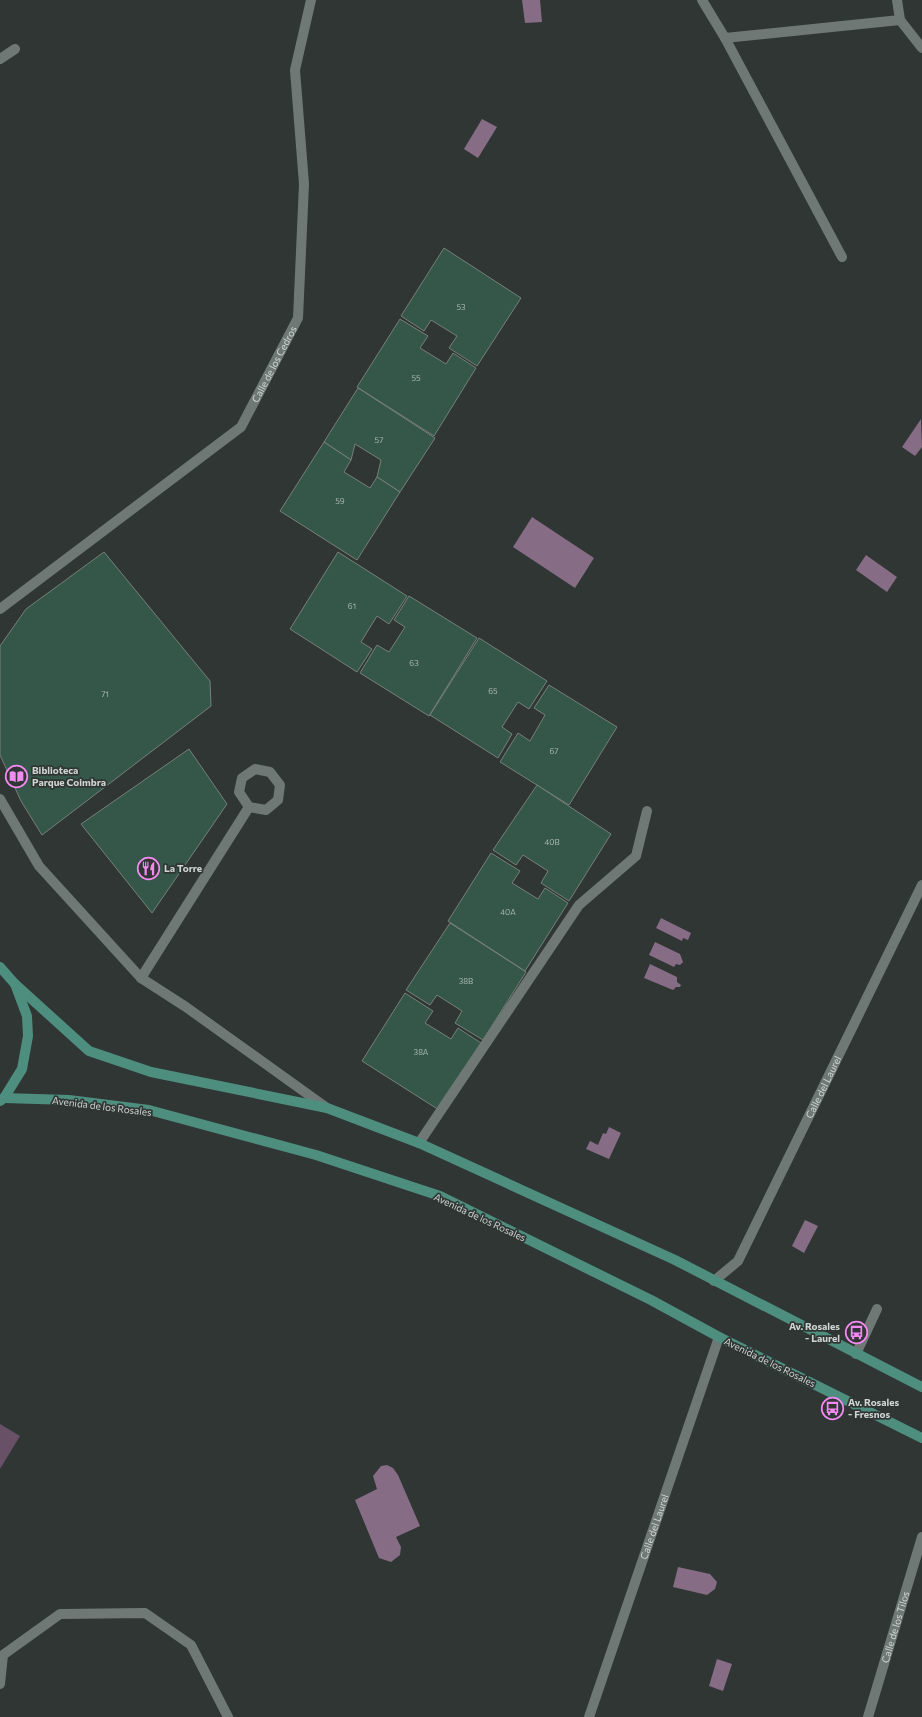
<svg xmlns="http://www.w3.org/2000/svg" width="922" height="1717" font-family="Commissioner,sans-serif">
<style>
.green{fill:#685167}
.water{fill:#866d85}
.building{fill:#34574a;stroke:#777f7c}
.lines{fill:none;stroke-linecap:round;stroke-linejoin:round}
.lane{stroke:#707875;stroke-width:10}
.street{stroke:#707875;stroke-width:10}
.secondary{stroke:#4e8e7e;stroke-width:10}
.labels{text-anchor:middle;stroke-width:3.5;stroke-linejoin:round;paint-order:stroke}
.number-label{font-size:8px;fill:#a8b5b0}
.street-label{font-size:10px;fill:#cfd4d2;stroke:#2f3633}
.poi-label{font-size:10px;font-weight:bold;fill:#cfd4d2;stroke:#2f3633;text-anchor:start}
</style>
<rect width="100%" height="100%" fill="#2f3633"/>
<path class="green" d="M0 1424 20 1436 0 1469Z"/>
<g class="water">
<path d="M522 0H540L542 22 525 23Z"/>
<path d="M482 119 497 127 478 158 464 149Z"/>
<path d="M921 419 922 447 915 456 902 447Z"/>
<path d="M532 517 594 558 575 588 513 547Z"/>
<path d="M866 555 897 577 887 592 856 570Z"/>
<path d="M661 918 691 933 688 940 683 938 682 941 656 928Z"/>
<path d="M655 942 680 954 683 962 680 965 676 964 674 967 649 955Z"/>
<path d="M650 964 677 977V982L681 985 680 987H676L673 990 644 978Z"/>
<path d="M609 1127 621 1133 609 1159 586 1149 590 1141 598 1145 603 1133 606 1134Z"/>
<path d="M805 1220 818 1226 804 1253 792 1246Z"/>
<path d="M387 1465 393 1468 398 1475 420 1526 396 1537 401 1547 400 1555 391 1562 379 1558 355 1500 377 1489 373 1476 381 1466Z"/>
<path d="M678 1567 710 1574 717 1582 715 1589 707 1595 673 1587Z"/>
<path d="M717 1659 732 1664 723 1691 709 1686Z"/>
</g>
<g class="building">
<path d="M444 248 521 298 477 366 449 348 457 336 431 320 424 331 401 316Z"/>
<path d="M400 319 428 336 420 348 446 364 453 353 476 368 434 436 357 387Z"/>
<path d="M358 388 435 438 400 492 377 477 381 460 355 444 351 460 324 442Z"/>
<path d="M324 442 351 460 344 472 370 488 377 477 400 492 357 560 280 511Z"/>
<path d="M104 552 210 681 211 706 42 835 21 801 0 755V646L26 609Z"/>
<path d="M338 552 407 596 389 624 377 616 361 642 372 649 357 672 290 629Z"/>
<path d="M409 596 477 638 429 716 360 673 377 645 389 652 405 627 394 620Z"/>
<path d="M479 638 547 681 529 709 518 702 502 727 512 734 498 758 430 715Z"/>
<path d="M549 685 617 727 569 805 500 762 518 733 530 741 545 715 534 708Z"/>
<path d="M189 749 227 804 152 913 81 824Z"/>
<path d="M537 785 611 834 569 901 541 883 548 871 523 855 516 865 493 850Z"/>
<path d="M491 853 520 871 512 883 538 899 545 888 568 903 525 971 448 921Z"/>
<path d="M450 923 526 972 483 1040 455 1023 462 1011 437 995 430 1005 406 990Z"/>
<path d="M405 993 433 1011 425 1023 451 1039 458 1028 481 1043 439 1110 362 1061Z"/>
</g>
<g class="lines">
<g class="lane">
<path d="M141 978 249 807 266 810 278 800 280 785 270 772 255 769 242 778 239 792 249 807"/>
<path d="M419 1143 579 905 636 856 647 811"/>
<path d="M856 1354 877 1309"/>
</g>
<g class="street">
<path d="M702 0 725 38 842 257"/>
<path d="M897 0 900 20 922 48"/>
<path d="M725 38 900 20"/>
<path d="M0 59 15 49"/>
<path id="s1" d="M0 609 241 427 298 318 304 184 295 70 311 0"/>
<path d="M0 799 39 866 141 978 186 1007 327 1108"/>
<path id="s2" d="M714 1281 738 1261 922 885"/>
<path d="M0 1684 3 1655 60 1614 145 1613 191 1645 228 1717"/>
<path id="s3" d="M589 1717 719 1337"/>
<path id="s4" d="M868 1717 922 1537"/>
</g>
<g class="secondary">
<path d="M0 967 15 984 27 1016 28 1036 22 1069 4 1098 0 1101"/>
<path d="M15 984 89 1051 151 1072 327 1108 419 1143 675 1260 922 1387"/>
<path d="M4 1098 69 1100 149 1110 316 1155 440 1196 651 1300 719 1337 922 1438"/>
</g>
</g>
<defs>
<symbol id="library-ring" viewBox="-11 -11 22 22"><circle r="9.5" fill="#2f3633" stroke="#f38af1" stroke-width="1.5"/><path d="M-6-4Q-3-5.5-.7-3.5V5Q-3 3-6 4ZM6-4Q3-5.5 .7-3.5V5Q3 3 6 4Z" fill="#f38af1"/></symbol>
<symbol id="restaurant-ring" viewBox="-11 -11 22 22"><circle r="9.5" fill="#2f3633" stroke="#f38af1" stroke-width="1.5"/><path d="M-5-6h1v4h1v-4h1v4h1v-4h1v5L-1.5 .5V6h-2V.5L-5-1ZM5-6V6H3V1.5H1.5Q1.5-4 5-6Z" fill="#f38af1"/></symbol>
<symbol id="bus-ring" viewBox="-11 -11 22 22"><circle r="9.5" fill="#2f3633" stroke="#f38af1" stroke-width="1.5"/><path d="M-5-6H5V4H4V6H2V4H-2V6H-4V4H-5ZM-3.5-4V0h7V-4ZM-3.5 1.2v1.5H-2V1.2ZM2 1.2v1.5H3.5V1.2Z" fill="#f38af1"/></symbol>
</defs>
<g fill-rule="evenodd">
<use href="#library-ring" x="4" y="764" width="25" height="25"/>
<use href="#restaurant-ring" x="136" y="856" width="25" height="25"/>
<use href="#bus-ring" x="844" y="1320" width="25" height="25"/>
<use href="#bus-ring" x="820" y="1396" width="25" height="25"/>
</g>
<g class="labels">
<g class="number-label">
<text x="461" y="310">53</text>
<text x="416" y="381">55</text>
<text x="379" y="443">57</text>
<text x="340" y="504">59</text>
<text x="352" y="609">61</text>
<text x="414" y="666">63</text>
<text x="493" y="694">65</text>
<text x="105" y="697">71</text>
<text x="554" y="754">67</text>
<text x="552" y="845">40B</text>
<text x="508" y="915">40A</text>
<text x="466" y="984">38B</text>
<text x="421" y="1055">38A</text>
</g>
<g class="street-label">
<text dy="4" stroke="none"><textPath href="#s1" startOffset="373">Calle de los Cedros</textPath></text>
<text dy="4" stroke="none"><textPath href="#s2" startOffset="225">Calle del Laurel</textPath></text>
<text transform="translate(102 1106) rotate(7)" y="4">Avenida de los Rosales</text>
<text transform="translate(480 1217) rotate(25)" y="4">Avenida de los Rosales</text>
<text transform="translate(770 1362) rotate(26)" y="4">Avenida de los Rosales</text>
<text dy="4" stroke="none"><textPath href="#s3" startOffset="201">Calle del Laurel</textPath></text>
<text dy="4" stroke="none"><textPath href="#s4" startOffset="94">Calle de los Tilos</textPath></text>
</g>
<g class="poi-label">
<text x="32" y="774">Biblioteca<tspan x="32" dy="12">Parque Coimbra</tspan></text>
<text x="164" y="872">La Torre</text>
<text x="840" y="1330" text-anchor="end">Av. Rosales<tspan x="840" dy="12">- Laurel</tspan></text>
<text x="848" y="1406">Av. Rosales<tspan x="848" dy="12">- Fresnos</tspan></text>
</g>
</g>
</svg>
